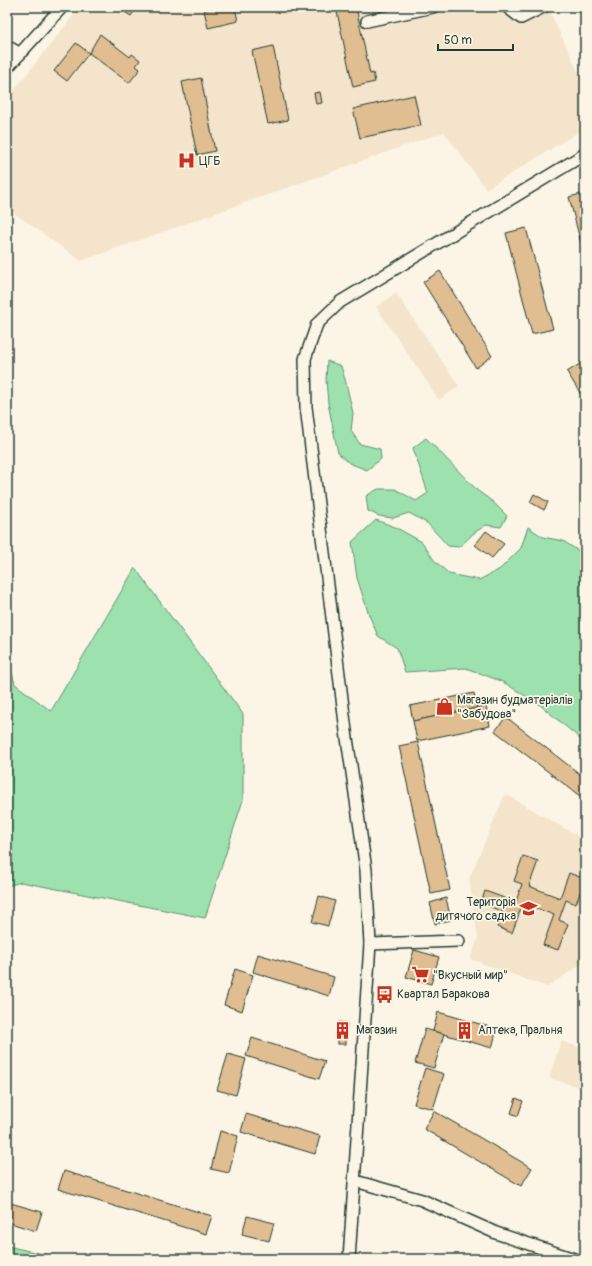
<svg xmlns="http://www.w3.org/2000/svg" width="592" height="1266" font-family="Pangolin,sans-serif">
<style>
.built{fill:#f4e4cc}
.green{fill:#9de2ae;stroke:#5e9071}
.building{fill:#e0be92;stroke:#1f3d34}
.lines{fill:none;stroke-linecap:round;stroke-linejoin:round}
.minor-casing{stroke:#1f3d34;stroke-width:14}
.minor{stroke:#fcf5e5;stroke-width:11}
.labels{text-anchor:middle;stroke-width:3.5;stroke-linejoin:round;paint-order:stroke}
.poi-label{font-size:12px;fill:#1f3d34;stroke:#fcf5e5;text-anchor:start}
</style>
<rect width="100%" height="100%" fill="#fcf5e5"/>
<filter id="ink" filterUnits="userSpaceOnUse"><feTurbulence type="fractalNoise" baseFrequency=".025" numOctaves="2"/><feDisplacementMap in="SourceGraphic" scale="8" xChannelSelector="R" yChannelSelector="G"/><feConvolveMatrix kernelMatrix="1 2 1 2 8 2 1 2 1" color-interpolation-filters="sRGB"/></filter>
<g filter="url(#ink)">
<g class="built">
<path d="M80 7H557L550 12 585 86V128L486 189 444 132 81 261 7 208V99Z"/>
<path d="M396 293 459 386 439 400 376 307Z"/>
<path d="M505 794 585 840V962L547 987 470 959 478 939 469 879Z"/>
<path d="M561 1041 585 1049V1089L549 1078Z"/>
</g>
<g class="green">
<path d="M327 361 341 366 346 383 353 413 351 431 360 444 380 449 381 459 367 470 349 463 338 453 328 403 326 380Z"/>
<path d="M426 438 478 491 493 502 507 516 501 527 486 525 474 533 459 547 448 546 427 523 409 513 393 518 379 516 368 511 366 496 378 489H395L416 501 428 493 413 448Z"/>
<path d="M376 520 395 527 422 542 434 560 449 574 479 580 500 569 521 548 528 527 543 537 563 541 585 555V745L576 735 540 705 503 682 466 668 405 672 397 648 378 636 369 615 357 578 352 542Z"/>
<path d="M135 568 243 714V800L205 918 21 882 7 886V653L15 684 51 711Z"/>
<path d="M7 1246 65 1259H7Z"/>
</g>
<g class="building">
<path d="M117 7H137L131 16Z"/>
<path d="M216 7H235L238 21 208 28 204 10Z"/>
<path d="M336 7H356L370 74 373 73 375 82 353 87Z"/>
<path d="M100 34 130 57 132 54 140 60 136 66 140 69 129 83 89 53Z"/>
<path d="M76 43 89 53 67 81 54 71Z"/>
<path d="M273 46 288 120 268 124 252 51Z"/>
<path d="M201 78 215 151 197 155 182 82Z"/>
<path d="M320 92 322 103 316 104 314 93Z"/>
<path d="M414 95 421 125 360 138 353 109Z"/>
<path d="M585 193V259L569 197Z"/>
<path d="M526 228 553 329 532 334 506 233Z"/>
<path d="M440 271 492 356 476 368 423 282Z"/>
<path d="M583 362 585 365V401L567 372Z"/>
<path d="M534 494 548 502 544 510 530 502Z"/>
<path d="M486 531 504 544 492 558 475 545Z"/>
<path d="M474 693 477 708 413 721 410 706Z"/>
<path d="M486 706 490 726 417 741 413 721Z"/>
<path d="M506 717 585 778V800L495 731Z"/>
<path d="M418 742 450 890 431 894 399 746Z"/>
<path d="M523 856 538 861 529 886 560 898 569 873 585 879 576 904 566 900 559 920 568 924 558 950 543 945 554 915 523 903 512 933 497 927 503 912 481 903 485 891 507 899 506 901 515 904 522 884 514 881Z"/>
<path d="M319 896 335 901 328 926 312 922Z"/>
<path d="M446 898 451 920 435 924 430 903Z"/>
<path d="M414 950 439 957 431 984 406 977Z"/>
<path d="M258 954 334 977 329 996 253 972Z"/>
<path d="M235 969 253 975 242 1011 224 1005Z"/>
<path d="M381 990H387L386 999 381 998Z"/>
<path d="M438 1012 497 1029 492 1048 433 1031Z"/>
<path d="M339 1022 347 1023 346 1038H338Z"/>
<path d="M425 1029 444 1034 434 1068 415 1063Z"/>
<path d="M252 1038 325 1061 319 1079 246 1056Z"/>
<rect x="338" y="1038" width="8" height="6"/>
<path d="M228 1054 246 1059 236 1095 217 1090Z"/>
<path d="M425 1068 444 1074 433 1109 414 1104Z"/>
<path d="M516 1098 523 1101 518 1116 511 1113Z"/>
<path d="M434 1111 532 1168 521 1186 424 1129Z"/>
<path d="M246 1114 320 1136 315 1154 241 1132Z"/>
<path d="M220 1131 238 1136 229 1173 211 1169Z"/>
<path d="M64 1171 212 1216 206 1234 58 1189Z"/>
<path d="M7 1202 42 1212 36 1231 7 1222Z"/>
<path d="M247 1216 274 1223 269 1241 242 1234Z"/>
</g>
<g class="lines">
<defs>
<g id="minor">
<path d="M507 7 521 18 543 7"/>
<path d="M367 21 433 7"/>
<path d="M7 46 20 54"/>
<path d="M7 68 62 7"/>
<path d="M370 944 459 941"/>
<path d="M355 1181 422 1200 496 1233 574 1259"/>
<path d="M349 1259 370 944 366 870 346 731 306 407 305 359 317 324 340 302 585 154"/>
</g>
</defs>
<use href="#minor" class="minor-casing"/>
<use href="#minor" class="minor"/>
</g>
</g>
<defs>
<symbol id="hospital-bare" viewBox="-9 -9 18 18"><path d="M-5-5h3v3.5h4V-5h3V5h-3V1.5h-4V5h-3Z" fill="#c8321e" stroke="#fcf5e5" stroke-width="2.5" paint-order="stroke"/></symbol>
<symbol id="shop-bare" viewBox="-9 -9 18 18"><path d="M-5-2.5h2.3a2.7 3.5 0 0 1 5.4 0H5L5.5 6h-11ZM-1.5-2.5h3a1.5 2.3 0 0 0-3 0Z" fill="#c8321e" stroke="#fcf5e5" stroke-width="2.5" paint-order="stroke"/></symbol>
<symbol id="school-bare" viewBox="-9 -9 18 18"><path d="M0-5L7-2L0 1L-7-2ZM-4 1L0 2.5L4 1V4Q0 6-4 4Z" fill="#c8321e" stroke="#fcf5e5" stroke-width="2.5" paint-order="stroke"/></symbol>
<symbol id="supermarket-bare" viewBox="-9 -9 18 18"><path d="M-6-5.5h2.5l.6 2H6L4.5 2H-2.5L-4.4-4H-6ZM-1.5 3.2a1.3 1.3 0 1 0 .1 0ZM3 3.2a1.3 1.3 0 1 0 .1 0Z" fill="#c8321e" stroke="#fcf5e5" stroke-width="2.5" paint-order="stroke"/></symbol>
<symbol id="bus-bare" viewBox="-9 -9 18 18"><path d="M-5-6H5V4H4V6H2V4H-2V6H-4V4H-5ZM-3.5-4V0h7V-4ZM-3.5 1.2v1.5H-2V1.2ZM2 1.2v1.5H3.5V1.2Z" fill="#c8321e" stroke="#fcf5e5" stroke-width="2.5" paint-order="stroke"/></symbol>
<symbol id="building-bare" viewBox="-9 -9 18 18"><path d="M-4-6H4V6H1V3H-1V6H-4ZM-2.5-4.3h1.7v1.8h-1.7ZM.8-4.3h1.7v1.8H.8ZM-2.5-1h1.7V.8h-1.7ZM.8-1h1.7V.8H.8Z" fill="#c8321e" stroke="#fcf5e5" stroke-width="2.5" paint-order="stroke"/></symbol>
</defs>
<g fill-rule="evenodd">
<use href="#hospital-bare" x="174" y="148" width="25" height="25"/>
<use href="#shop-bare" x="432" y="694" width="25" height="25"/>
<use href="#school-bare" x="516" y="896" width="25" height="25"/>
<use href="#supermarket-bare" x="408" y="962" width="25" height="25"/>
<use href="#bus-bare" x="372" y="982" width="25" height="25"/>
<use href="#building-bare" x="330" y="1018" width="25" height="25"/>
<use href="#building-bare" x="452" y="1018" width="25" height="25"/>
</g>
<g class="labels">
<g class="poi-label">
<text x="199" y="165">ЦГБ</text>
<text x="457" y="704">Магазин будматеріалів<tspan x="457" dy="14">"Забудова"</tspan></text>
<text x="516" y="906" text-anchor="end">Територія<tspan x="516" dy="14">дитячого садка</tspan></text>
<text x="433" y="979">"Вкусный мир"</text>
<text x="397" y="998">Квартал Баракова</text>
<text x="356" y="1034">Магазин</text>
<text x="478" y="1034">Аптека, Пральня</text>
</g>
</g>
<rect width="592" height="1266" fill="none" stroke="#fcf5e5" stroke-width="24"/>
<rect x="12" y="12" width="568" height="1242" fill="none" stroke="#1f3d34" stroke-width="1.5" filter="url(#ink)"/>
<path d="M438 44v6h75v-6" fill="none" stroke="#1f3d34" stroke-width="2"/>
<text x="444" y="44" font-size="12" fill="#1f3d34" stroke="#fcf5e5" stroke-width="3" paint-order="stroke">50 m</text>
</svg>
